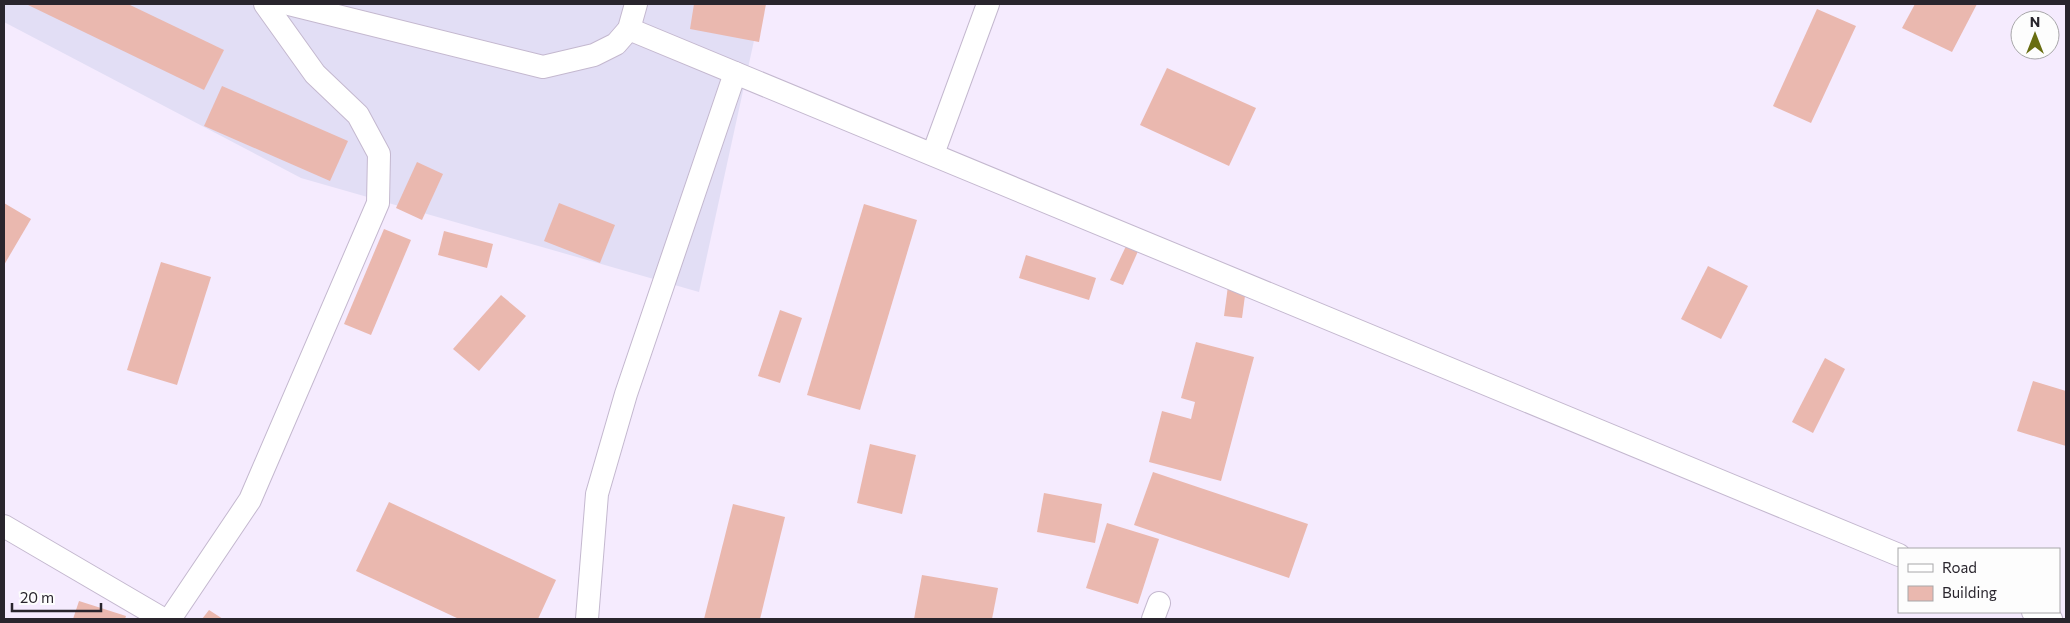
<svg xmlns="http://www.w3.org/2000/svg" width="2070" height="623" font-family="Commissioner,sans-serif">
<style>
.commercial{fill:#e2def5}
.building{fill:#eab8af}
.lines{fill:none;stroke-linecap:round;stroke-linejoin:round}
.minor-casing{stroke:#c4b8cf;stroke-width:24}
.minor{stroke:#fff;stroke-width:22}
</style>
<rect width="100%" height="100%" fill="#f5ebfe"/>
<path class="commercial" d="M4 4H762L699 292 301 178 4 22Z"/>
<g class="building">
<path d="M26 4H128L224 50 204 90Z"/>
<path d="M694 4H766L759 42 690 29Z"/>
<path d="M1915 4H1977L1952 52 1902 28Z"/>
<path d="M1817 9 1856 26 1811 123 1773 106Z"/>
<path d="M1167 68 1256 108 1229 166 1140 125Z"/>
<path d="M222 86 348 141 330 181 204 126Z"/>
<path d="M417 162 443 174 422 220 396 208Z"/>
<path d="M4 203 31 219 4 265Z"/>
<path d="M559 203 615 225 600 263 544 241Z"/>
<path d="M864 204 917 220 860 410 807 395Z"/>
<path d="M384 229 411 240 371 335 344 324Z"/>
<path d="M444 231 493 244 487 268 438 255Z"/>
<path d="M1127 244 1139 249 1123 285 1110 280Z"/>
<path d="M1026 255 1096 278 1089 300 1019 278Z"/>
<path d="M161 262 211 277 177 385 127 370Z"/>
<path d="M1708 266 1748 286 1721 339 1681 319Z"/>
<path d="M1228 286 1246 288 1242 318 1224 316Z"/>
<path d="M501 295 526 316 479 371 453 349Z"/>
<path d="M780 310 802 318 780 383 758 376Z"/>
<path d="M1196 342 1254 357 1221 481 1149 462 1162 411 1191 419 1195 402 1181 398Z"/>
<path d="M1825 358 1845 369 1813 433 1792 422Z"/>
<path d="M2033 381 2066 391V446L2017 431Z"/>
<path d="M870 444 916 455 902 514 857 503Z"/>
<path d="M1153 472 1308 524 1289 578 1134 525Z"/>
<path d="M1044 493 1102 504 1095 543 1037 532Z"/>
<path d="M389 502 556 580 538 619H459L356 571Z"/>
<path d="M733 504 785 517 760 619H704Z"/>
<path d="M1107 523 1159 539 1138 604 1086 588Z"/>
<path d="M922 575 998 588 992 619H914Z"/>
<path d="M79 601 126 616 125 619H73Z"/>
<path d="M209 610 223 619H202Z"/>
</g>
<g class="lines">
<defs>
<g id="minor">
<path d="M289 4 543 67 594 55 616 44 629 29 636 4"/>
<path d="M629 29 1899 555"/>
<path d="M933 154 988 4"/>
<path d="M4 526 163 619"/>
<path d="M2033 612 2051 619"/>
<path d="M170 619 250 500 378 203 379 154 358 115 315 74 265 4"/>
<path d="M587 619 597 494 626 394 735 73"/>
<path d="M1153 619 1159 603"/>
</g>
</defs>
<use href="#minor" class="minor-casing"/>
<use href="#minor" class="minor"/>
</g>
<rect width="2070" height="623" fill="none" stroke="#29252d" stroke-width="10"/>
<rect x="1898" y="548" width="162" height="65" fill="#fdfdfd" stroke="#a8a7aa"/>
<rect x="1908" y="564" width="25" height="8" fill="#ffffff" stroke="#a8a7aa"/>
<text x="1942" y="573" font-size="15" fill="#29252d">Road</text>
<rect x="1908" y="586" width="25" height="15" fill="#eab8af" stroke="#a8a7aa"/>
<text x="1942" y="598" font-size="15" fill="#29252d">Building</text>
<g transform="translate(2035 35)"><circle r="24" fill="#fdfdfd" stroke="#a8a7aa"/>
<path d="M0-4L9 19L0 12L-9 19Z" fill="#686d11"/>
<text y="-8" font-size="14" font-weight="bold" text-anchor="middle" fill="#29252d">N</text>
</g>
<path d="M12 603v8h89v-8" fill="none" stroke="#29252d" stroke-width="2.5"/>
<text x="20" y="603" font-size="15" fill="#29252d" stroke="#fdfdfd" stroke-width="4" paint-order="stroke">20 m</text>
</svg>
